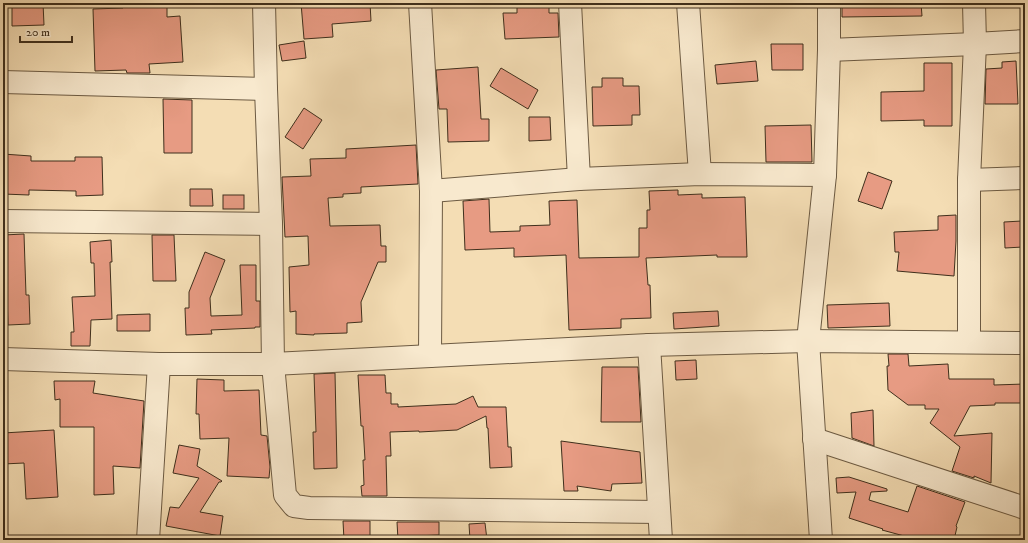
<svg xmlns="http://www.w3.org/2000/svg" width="1028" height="543" font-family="'IM FELL DW Pica',serif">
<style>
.building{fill:#e79b83;stroke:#3f2f1c}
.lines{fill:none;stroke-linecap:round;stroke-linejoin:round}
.minor-casing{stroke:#6c5a42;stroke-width:24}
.minor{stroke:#f8e9ce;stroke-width:22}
</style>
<rect width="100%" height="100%" fill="#f4ddb4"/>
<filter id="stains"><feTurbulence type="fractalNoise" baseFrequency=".005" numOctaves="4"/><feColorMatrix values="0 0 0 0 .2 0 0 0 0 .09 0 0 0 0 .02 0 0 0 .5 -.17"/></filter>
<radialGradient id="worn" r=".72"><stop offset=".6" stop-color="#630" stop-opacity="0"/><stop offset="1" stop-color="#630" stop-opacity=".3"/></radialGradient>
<g class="building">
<path d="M33 3H43L44 25 12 26V7Z"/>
<path d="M301 3H370L371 21 332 24 333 37 304 39Z"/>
<path d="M517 3H549V13H558L559 37 505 39 503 13H517Z"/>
<path d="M842 3H921L922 16 842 17Z"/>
<path d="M167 4V17L180 16 183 62 149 64 150 73H127L126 70 95 71 93 9 123 8V7Z"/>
<path d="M304 41 306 58 282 61 279 45Z"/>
<path d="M771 44H803V70H772Z"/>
<path d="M756 61 758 81 717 84 715 65Z"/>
<path d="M1016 61 1018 104H985L986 69 1002 68V62Z"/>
<path d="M924 63H952V126H924V120L881 121V92L924 91Z"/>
<path d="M478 67 481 119H489V141L448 142 447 109H439L436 70Z"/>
<path d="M501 68 538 90 528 109 490 86Z"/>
<path d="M602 78H623V86H639L640 115H632V125L593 126 592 87H602Z"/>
<path d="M163 99 192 100V153H164Z"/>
<path d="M304 108 322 120 303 149 285 137Z"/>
<path d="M529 117H550L551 140 529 141Z"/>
<path d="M811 125 812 162H766L765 126Z"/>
<path d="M416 145 418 184 361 187V193L343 194V197L328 198 330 226 380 225 381 246H386V262H378L361 302 362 322 347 323V333L314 334V335L296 334V311L290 312 289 267 309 265 308 236 285 237 282 177 311 176 310 159 346 158V149Z"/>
<path d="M3 154 31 156V161H75V157H102L103 195 76 196V191L29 190V195L3 194Z"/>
<path d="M868 172 892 181 882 209 858 201Z"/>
<path d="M190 189H212L213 206H190Z"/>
<path d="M678 190V195L702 194V198L745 197 747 257H717V255L646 258 648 285H650L651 318 621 319V328L569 330 566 255 514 257V248L465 250 463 201 489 199 490 232 520 231V226L550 225 549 201 577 200 579 258 639 257V228H647V210H650L649 191Z"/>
<rect x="223" y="195" width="21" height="14"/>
<path d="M956 215V241L954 276 897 271 899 252H895L894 232 938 230V216Z"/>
<path d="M1022 221 1023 247 1005 248 1004 222Z"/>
<path d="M24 234 26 295H29L30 324 8 325 7 294H3V235Z"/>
<path d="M152 235H174L176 281H153Z"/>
<path d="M111 240 112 262H110L112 319 91 320 90 346H71V332H74L72 297 95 296 94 263H91L90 242Z"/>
<path d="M205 252 225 260 210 298 211 316 242 315 240 265H256V301H260V327H255V328L211 330 212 334 186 335 185 308H189V292Z"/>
<path d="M889 303 890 326 828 328 827 305Z"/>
<path d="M718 311 719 326 674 329 673 313Z"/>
<path d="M150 314V331H117V315Z"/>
<path d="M888 354H908L909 366 948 364 949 379H994V385L1025 384V403H995V405L970 406 954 436 992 433 991 483 974 476V478L952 471 960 447 930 423 939 409H925V405H908L888 390 887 366H889Z"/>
<path d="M696 360 697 379 676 380 675 361Z"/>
<path d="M602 367H638L641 422H601Z"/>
<path d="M335 373 337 468 314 469 313 432H316L314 374Z"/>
<path d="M358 375H385L386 393H391V404H398V407L456 404 473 396 478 407H506L508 447H511L512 467 490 468 488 428H487L486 416 457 430 419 432V431L390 432 391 456H386L387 496H362L361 486 364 485 363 460H365L363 426H361Z"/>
<path d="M197 379 224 380V391L259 390 261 435 267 436 270 467 269 478 227 476 229 438 200 439 199 414H196Z"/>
<path d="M54 381H95L93 393 144 401 140 468 113 466 114 494 94 495V427H60V399L55 400Z"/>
<path d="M873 410 874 446 852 438 851 413Z"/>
<path d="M54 430 58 497 26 499 24 463 3 464V433Z"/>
<path d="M561 441 640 452 642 483 612 484 611 491 577 486 578 491H564Z"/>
<path d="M179 445 200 449 197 466 222 481 221 482H219L200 512 223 516 220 536 166 526 170 507 179 508 199 478 173 473Z"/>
<path d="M849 477 887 489V491L871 492 869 500 908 512 917 486 965 502 956 526 957 527 954 540H919L882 530 883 529 849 518 856 492 837 493 836 478Z"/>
<path d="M343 521H370V540H344Z"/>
<path d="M397 522H439V535L415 536V540H398Z"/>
<path d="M485 523 487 540H470L469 524Z"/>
</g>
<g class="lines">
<defs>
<g id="minor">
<path d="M264 3 266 89 271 224 273 364 285 495 294 506 309 508 659 512"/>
<path d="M420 3 431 191 430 356"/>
<path d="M570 3 579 179"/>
<path d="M688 3 700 174"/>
<path d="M829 50 975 44 1025 41"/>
<path d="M3 82 266 89"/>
<path d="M969 180 1025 178"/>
<path d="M431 191 579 179 700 174 825 175"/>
<path d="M3 221 271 224"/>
<path d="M969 342V180L975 44 974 3"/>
<path d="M649 345 661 540"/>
<path d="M3 359 159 364H273L649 345 808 341 1025 343"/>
<path d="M814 439 1025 508"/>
<path d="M148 540 159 364"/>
<path d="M821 540 808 341 825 175 829 50V3"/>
</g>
</defs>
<use href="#minor" class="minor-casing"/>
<use href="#minor" class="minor"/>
</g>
<rect width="1028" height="543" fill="none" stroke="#f4ddb4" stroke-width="16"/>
<rect x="4" y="4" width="1020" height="535" fill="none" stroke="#3f2f1c" stroke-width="2"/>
<rect x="8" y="8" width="1012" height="527" fill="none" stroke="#3f2f1c"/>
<path d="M20 36v6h52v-6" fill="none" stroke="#3f2f1c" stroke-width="2"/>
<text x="26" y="36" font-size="12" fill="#3f2f1c" stroke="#f8e9ce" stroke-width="3" paint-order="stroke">20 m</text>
<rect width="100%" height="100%" filter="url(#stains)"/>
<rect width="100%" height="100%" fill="url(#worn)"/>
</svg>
